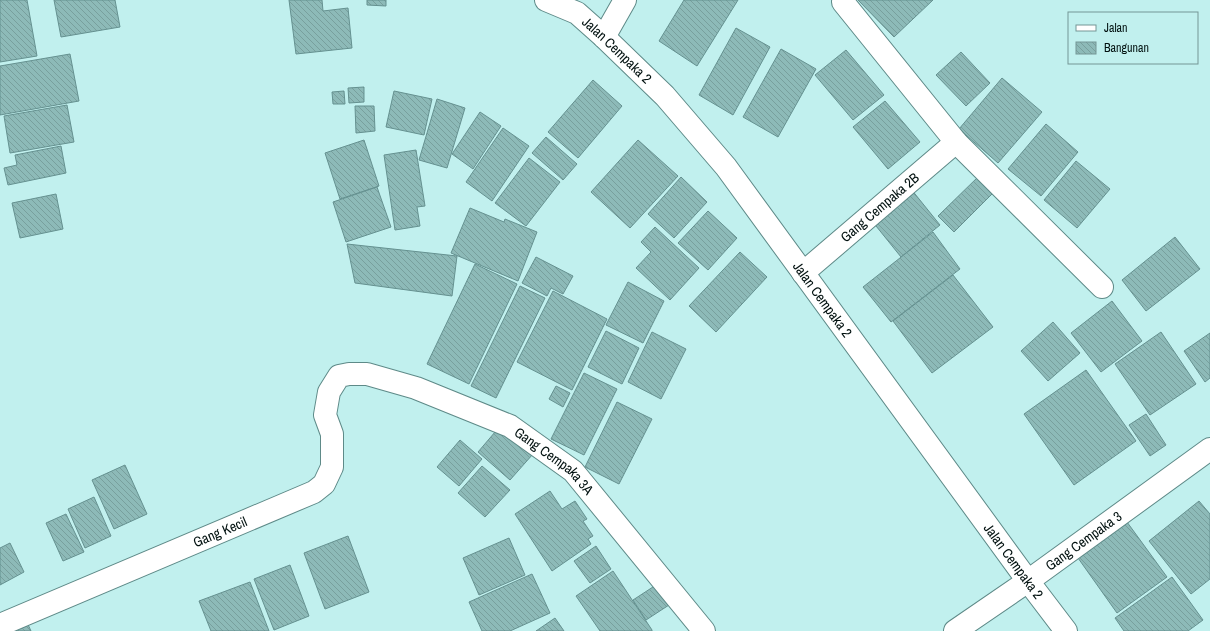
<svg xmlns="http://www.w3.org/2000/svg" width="1210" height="631" font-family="'Archivo Narrow',sans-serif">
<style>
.building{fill:url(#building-back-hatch);stroke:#659190}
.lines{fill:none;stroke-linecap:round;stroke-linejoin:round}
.minor-casing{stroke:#5e8a88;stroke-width:24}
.minor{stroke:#fff;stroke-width:22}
.labels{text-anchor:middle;stroke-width:3;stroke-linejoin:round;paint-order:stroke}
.street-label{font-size:14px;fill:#01100f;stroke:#c1f0ee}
</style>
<defs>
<pattern id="building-back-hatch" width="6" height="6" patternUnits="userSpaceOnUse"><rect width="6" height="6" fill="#8dbab8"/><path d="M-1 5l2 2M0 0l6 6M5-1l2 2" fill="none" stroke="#789f9d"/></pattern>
</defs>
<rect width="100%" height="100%" fill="#c1f0ee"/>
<g class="building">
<path d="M0 0H27L37 56 0 62Z"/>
<path d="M54 0H115L120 27 61 37Z"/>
<path d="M289 0H322L323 11 348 8 352 48 296 54Z"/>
<path d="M367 0H386V6L367 5Z"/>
<path d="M684 0H738L697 66 659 41Z"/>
<path d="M858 0H933L894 37Z"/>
<path d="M736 28 770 47 733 115 699 95Z"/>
<path d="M781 49 816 69 778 137 743 117Z"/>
<path d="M846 50 884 95 853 120 815 75Z"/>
<path d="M961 52 990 83 966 106 936 75Z"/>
<path d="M70 54 79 101 0 115V66Z"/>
<path d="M1002 78 1042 112 998 163 959 129Z"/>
<path d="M593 80 622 106 578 158 548 132Z"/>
<path d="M364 87V102L349 103 348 88Z"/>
<path d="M344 91 345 104H333L332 92Z"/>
<path d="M394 91 432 99 424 135 386 127Z"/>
<path d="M437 99 465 108 447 168 419 160Z"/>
<path d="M885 101 920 142 888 169 853 127Z"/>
<path d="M67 105 74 142 10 153 4 116Z"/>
<path d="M355 106H374L375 131 356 133Z"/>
<path d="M480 112 501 126 473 169 452 154Z"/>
<path d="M1046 124 1078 152 1041 196 1008 169Z"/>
<path d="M503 128 529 146 492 201 466 182Z"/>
<path d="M546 137 577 164 563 180 532 153Z"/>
<path d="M364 140 379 186 340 199 325 153Z"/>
<path d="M638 140 678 176 630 228 591 192Z"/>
<path d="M61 146 66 173 8 185 4 168 17 165 15 155Z"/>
<path d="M416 150 425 206 417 207 420 226 395 230 384 155Z"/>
<path d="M529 158 560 182 526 226 495 203Z"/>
<path d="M1076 161 1110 189 1077 228 1044 200Z"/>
<path d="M980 175 995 191 954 232 938 216Z"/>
<path d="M681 177 707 202 674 238 648 214Z"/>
<path d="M377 187 391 227 346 242 333 202Z"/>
<path d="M911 189 940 225 901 257 872 221Z"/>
<path d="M56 194 63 229 20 238 12 203Z"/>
<path d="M470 208 504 222 505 219 537 232 518 281 451 253Z"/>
<path d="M708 211 737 238 708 270 678 243Z"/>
<path d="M655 227 699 268 670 300 636 268 651 252 641 242Z"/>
<path d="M933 232 960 269 891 322 863 287Z"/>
<path d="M1175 237 1200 269 1146 311 1122 280Z"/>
<path d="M347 244 457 256 452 296 355 283Z"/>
<path d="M740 252 767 277 716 332 689 306Z"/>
<path d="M536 257 573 276 563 294 551 288 547 296 522 283Z"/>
<path d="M475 264 517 284 469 384 427 364Z"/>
<path d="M953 275 993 327 932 373 893 321Z"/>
<path d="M628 282 664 301 643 343 606 325Z"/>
<path d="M520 286 545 298 496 398 471 386Z"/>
<path d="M553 291 607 319 572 390 517 362Z"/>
<path d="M1112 301 1142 341 1101 372 1071 333Z"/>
<path d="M1053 322 1080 353 1048 381 1021 351Z"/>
<path d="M606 331 639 348 622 384 588 367Z"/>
<path d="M652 332 686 349 661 399 628 382Z"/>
<path d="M1161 332 1196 384 1150 415 1115 364Z"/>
<path d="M1210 333V378L1205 382 1184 351Z"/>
<path d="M1086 370 1136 441 1074 485 1024 414Z"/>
<path d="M584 373 617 389 584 455 551 439Z"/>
<path d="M556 386 570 393 563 407 549 399Z"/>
<path d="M617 402 652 419 619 484 585 467Z"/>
<path d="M1146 414 1166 445 1150 456 1129 425Z"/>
<path d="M501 425 533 454 510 480 478 452Z"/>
<path d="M460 440 482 459 459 486 437 467Z"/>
<path d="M125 465 147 514 114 529 92 480Z"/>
<path d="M482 466 510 490 485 517 458 493Z"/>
<path d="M550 491 562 509 575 501 587 519 583 521 593 536 588 539 591 544 552 571 515 514Z"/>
<path d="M94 497 111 536 85 548 68 509Z"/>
<path d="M1199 501 1210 514V579L1191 594 1149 541Z"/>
<path d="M66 514 84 552 63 561 46 523Z"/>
<path d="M1127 522 1167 577 1117 613 1078 558Z"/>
<path d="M348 536 369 592 325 609 304 553Z"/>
<path d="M509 538 525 575 479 595 463 558Z"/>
<path d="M10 543 24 572 0 585V548Z"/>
<path d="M596 546 611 569 590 583 574 561Z"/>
<path d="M290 565 309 616 274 630 254 579Z"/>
<path d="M613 571 652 630V631H600L576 596Z"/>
<path d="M532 574 550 613 510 631H482L469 602Z"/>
<path d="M1172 577 1203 620 1188 631H1124L1115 618Z"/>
<path d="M250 582 269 631H211L199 601Z"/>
<path d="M656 585 669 605 646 620 633 600Z"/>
<path d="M25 618 31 631H1Z"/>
<path d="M555 618 564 631H536Z"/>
</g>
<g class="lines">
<defs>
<g id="minor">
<path id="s1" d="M546 0 577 13 604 37 665 96 726 167 1028 581 1066 631"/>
<path d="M843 2 956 142 1102 287"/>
<path d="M604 37 625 0"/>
<path id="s2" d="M803 273 956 142"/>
<path id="s3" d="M0 625 314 492 324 484 332 467V434L325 415 329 392 339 376 349 374H367L416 388 510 426 573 471 704 631"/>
<path id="s4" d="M955 631 1028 581 1210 449"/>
</g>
</defs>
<use href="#minor" class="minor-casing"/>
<use href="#minor" class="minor"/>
</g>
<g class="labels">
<g class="street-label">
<text dy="5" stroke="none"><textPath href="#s1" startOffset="88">Jalan Cempaka 2</textPath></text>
<text dy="5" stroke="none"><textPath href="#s2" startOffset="101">Gang Cempaka 2B</textPath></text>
<text dy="5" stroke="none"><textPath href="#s1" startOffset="412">Jalan Cempaka 2</textPath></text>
<text dy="5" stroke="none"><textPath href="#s3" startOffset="705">Gang Cempaka 3A</textPath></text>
<text dy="5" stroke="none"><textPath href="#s3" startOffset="239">Gang Kecil</textPath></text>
<text dy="5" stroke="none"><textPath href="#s4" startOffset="157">Gang Cempaka 3</textPath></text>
<text dy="5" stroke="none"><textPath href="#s1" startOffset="736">Jalan Cempaka 2</textPath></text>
</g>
</g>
<rect x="1068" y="12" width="130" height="52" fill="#c1f0ee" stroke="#749695"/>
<rect x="1076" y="25" width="20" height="6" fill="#ffffff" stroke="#749695"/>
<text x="1104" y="32" font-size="12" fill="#01100f">Jalan</text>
<rect x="1076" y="42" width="20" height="12" fill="url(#building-back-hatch)" stroke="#749695"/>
<text x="1104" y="52" font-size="12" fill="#01100f">Bangunan</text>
</svg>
